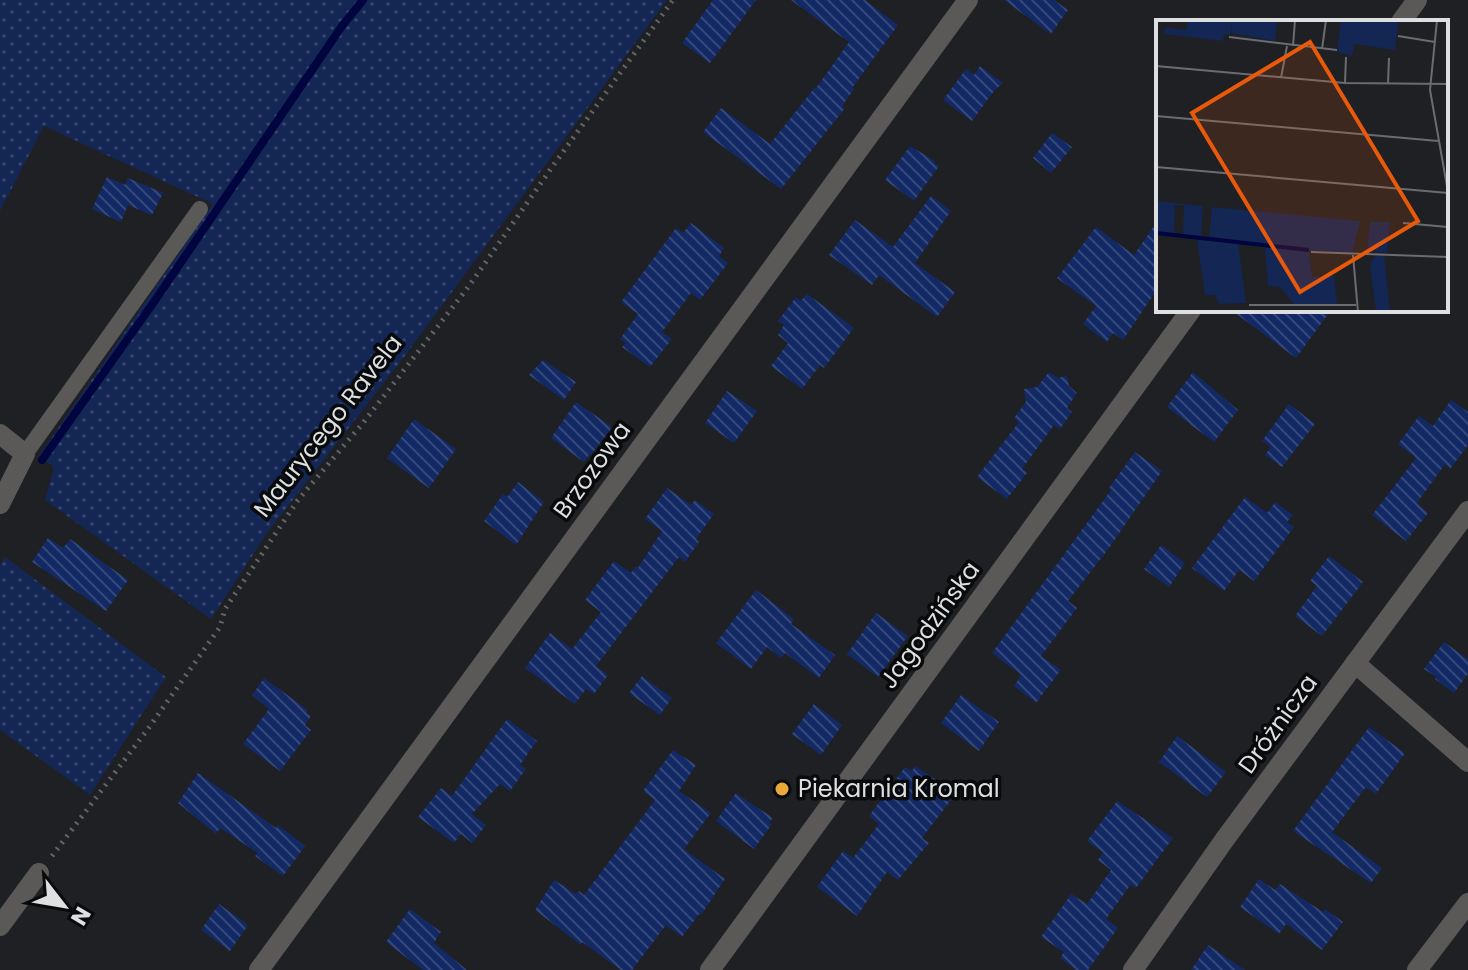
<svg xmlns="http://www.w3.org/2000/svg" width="1468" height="970" font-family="Poppins,sans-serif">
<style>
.grass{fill:url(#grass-dots)}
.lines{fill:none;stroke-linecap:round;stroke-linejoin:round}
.stream{stroke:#00043f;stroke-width:8}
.building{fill:url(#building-back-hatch)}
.path{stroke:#636567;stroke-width:5;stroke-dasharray:2 6;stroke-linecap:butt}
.lane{stroke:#5a5957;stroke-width:16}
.street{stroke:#5a5957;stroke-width:20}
.poi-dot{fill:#eca93b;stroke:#090a0b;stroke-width:3}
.labels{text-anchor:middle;stroke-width:7;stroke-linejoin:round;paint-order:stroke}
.street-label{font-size:24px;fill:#dedfe1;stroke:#090a0b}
.poi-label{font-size:24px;fill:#dedfe1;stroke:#090a0b;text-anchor:start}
.inset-river{fill:none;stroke:#00043f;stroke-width:4}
.inset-road{fill:none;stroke:#6b6c6f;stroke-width:2}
.view{fill:#e8590c;fill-opacity:0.15;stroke:#e8590c;stroke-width:4}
.inset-edge{fill:none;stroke:#dedfe1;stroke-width:4}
</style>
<defs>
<pattern id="grass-dots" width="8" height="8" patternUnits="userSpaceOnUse" patternTransform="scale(2)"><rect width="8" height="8" fill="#132654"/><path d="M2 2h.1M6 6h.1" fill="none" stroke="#35456c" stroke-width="1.8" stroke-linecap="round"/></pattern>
<pattern id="building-back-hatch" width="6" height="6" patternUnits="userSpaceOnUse" patternTransform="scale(2)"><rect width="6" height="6" fill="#122965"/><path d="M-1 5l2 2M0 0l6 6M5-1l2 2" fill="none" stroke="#34487b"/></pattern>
</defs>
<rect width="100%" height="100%" fill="#1e2023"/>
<g class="grass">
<path d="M0 0H667L404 357 267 533 211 619 45 500 54 467 39 456 213 204 44 126 0 211Z"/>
<path d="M5 557 166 677 90 795 0 730V565Z"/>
</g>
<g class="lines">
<path class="stream" d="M42 460 156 299 342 26 363 0"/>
</g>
<g class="building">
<path d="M713 0H756L710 63 682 43Z"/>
<path d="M791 0H865L898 25 852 88 854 89 842 106 845 108 781 189 703 132 721 108 770 144 815 87 816 88 849 42Z"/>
<path d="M1004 0H1054L1068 10 1051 34Z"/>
<path d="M980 66 1003 83 994 91 972 121 943 100 966 69 974 75Z"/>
<path d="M1052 133 1072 147 1051 173 1033 158Z"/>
<path d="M910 146 935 161 934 163 939 166 914 201 885 180Z"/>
<path d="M107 177 125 185 128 178 163 193 152 215 128 205 121 222 92 209Z"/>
<path d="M931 196 951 211 915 263 955 292 937 317 879 275 872 285 829 255 855 220 893 247Z"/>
<path d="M1158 220V288L1123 340 1113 333 1107 342 1083 324 1096 306 1057 278 1096 227 1134 255Z"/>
<path d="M691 223 724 248 719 256 728 263 700 300 691 293 662 332 672 339 650 367 622 347 626 343 620 339 638 314 621 302 676 228 683 233Z"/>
<path d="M807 294 854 328 824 368 820 365 802 389 771 366 788 343 778 335 784 325 778 321 796 297 801 301Z"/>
<path d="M1231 310H1331L1296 358Z"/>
<path d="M543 360 576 382 564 400 529 375Z"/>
<path d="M1049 372 1058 378 1067 376 1069 386 1077 393 1067 408 1072 412 1060 429 1054 425 1022 469 1027 473 1007 499 977 477 1019 422 1014 418 1026 402 1024 389 1037 387Z"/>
<path d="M1193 372 1238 410 1214 442 1167 407Z"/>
<path d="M727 391 757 411 734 443 705 423Z"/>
<path d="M1451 400 1468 412V445L1450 469 1445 464 1417 503 1428 513 1406 541 1372 515 1416 458 1398 444 1419 416 1433 426Z"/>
<path d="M576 402 612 427 591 455 590 454 584 462 551 438Z"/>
<path d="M1289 404 1315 424 1282 467 1265 455 1271 447 1262 441Z"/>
<path d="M414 419 456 449 429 488 387 458Z"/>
<path d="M1135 452 1162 471 1109 548 1068 601 1077 608 1041 656 1061 670 1036 703 1014 686 1021 675 992 653 1111 490 1109 488Z"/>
<path d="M518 482 544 502 516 545 484 521 503 494 507 497Z"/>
<path d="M667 488 691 505 695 500 714 514 696 539 699 542 685 562 679 557 596 666 608 675 594 694 586 689 575 704 525 668 550 633 572 649 601 612 585 600 614 561 631 573 636 566 638 568 662 531 645 519Z"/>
<path d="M1245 497 1267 513 1275 502 1293 515 1287 522 1294 527 1254 581 1239 570 1224 591 1192 568Z"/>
<path d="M48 538 63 548 70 539 128 580 106 611 32 562Z"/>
<path d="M1161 545 1185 563 1169 587 1144 569Z"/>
<path d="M1329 556 1363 582 1322 636 1295 616 1317 586 1310 581Z"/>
<path d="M756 590 794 619 791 624 835 655 819 678 785 653 781 658 767 647 751 669 716 643Z"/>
<path d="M876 613 908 636 878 677 847 654Z"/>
<path d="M1444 642 1468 659V674L1454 693 1435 679 1436 677 1424 669Z"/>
<path d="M642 676 672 698 660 715 629 693Z"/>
<path d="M264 678 308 710 306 713 311 716 305 725 311 730 280 771 243 744 269 709 252 695Z"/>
<path d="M961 695 999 722 979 751 941 723Z"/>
<path d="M814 704 842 725 821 755 792 734Z"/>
<path d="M507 719 537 741 520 765 526 769 510 791 500 784 472 814 486 825 472 843 461 834 454 843 418 817 441 788 452 796Z"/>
<path d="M1369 727 1405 753 1376 794 1366 787 1332 832 1382 868 1371 883 1293 831Z"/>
<path d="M1177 736 1226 772 1207 797 1159 762Z"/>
<path d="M673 750 696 765 679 791 711 813 684 849 725 879 701 915 699 914 682 937 666 925 632 970H621L582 942 581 945 535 910 554 880 576 894 579 891 584 895 655 800 643 791Z"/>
<path d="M915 766 938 781 954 796 922 838 929 843 898 880 887 872 857 916 817 887 843 851 853 858 879 824 869 816 905 767 912 771Z"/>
<path d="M198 773 276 828 278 825 305 846 283 876 255 856 258 853 220 828 216 834 178 803Z"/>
<path d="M736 793 773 818 769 822 772 824 754 849 716 821Z"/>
<path d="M1117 801 1173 838 1136 888 1131 884 1106 919 1118 928 1088 970H1076L1060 958 1064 952 1041 937 1071 894 1087 904 1111 870 1098 860 1103 853 1087 841Z"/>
<path d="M1259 879 1275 890 1280 884 1323 912 1325 909 1343 922 1322 950 1286 924 1279 934 1240 907Z"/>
<path d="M219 904 248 925 230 951 201 930Z"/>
<path d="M410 909 441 932 434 943 467 970H423L386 942Z"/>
<path d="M1208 945 1245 970H1191Z"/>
</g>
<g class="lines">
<path class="path" d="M52 856 150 726 220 627 225 609 298 500 363 423 469 286 555 163 673 0"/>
<path class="lane" d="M25 454 200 209"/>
<g class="street">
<path d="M1401 22 1417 0"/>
<path d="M0 434 25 454 0 504"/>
<path d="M1355 663 1468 762"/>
<path d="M0 926 39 873"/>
<path d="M259 970 968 0"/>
<path d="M710 970 1191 310"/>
<path d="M1133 970 1225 839 1468 511"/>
<path d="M1417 970 1468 903"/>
</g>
</g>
<circle class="poi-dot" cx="782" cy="789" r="8"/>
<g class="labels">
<g class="street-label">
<text transform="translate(328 426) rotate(-52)" y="8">Maurycego Ravela</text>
<text transform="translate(592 470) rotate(-54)" y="8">Brzozowa</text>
<text transform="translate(930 625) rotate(-54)" y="8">Jagodzińska</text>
<text transform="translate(1278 724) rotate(-54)" y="8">Dróżnicza</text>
</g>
<g class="poi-label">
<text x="798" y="797">Piekarnia Kromal</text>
</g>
</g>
<g transform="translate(1156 20)">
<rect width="292" height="292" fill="#1e2023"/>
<path d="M32 0H76L74 15 68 14 67 21 8 14 9 7 30 10ZM0 181 47 186 45 217 27 215 28 185H19L18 214 0 212ZM56 187 204 201 196 233 153 231 156 257 178 256 181 285 138 284 124 267 112 266 109 227 53 218ZM214 202H234L231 233 211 230ZM220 235H228L234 292H220L214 244Z" fill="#132654"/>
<path d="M41 219 82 222 90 283 63 284 59 275H49Z" fill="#132654"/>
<path d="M76 0H121L119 21 75 13ZM185 0H243L239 30 198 24 196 36 181 32Z" fill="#132654"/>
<path class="inset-river" d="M0 213 153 230"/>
<path class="inset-road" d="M281 0 274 70 292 172M242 16 279 22M73 17 181 30M137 26 139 0M166 29 170 0M0 46 189 63 292 64M125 58 131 26M189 63 190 37M232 64 233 38M0 96 282 121M0 147 292 173M247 203 292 207M155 232 292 237M197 235 202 292M93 285H200"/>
<path class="view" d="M154 22 262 201 144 272 36 93Z"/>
<rect width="292" height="292" class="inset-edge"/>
</g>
<g transform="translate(64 906) rotate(121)" stroke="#090a0b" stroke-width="6" paint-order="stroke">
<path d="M0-6L14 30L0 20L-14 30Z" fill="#dedfe1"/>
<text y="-12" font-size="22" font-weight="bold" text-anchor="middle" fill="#dedfe1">N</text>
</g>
</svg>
